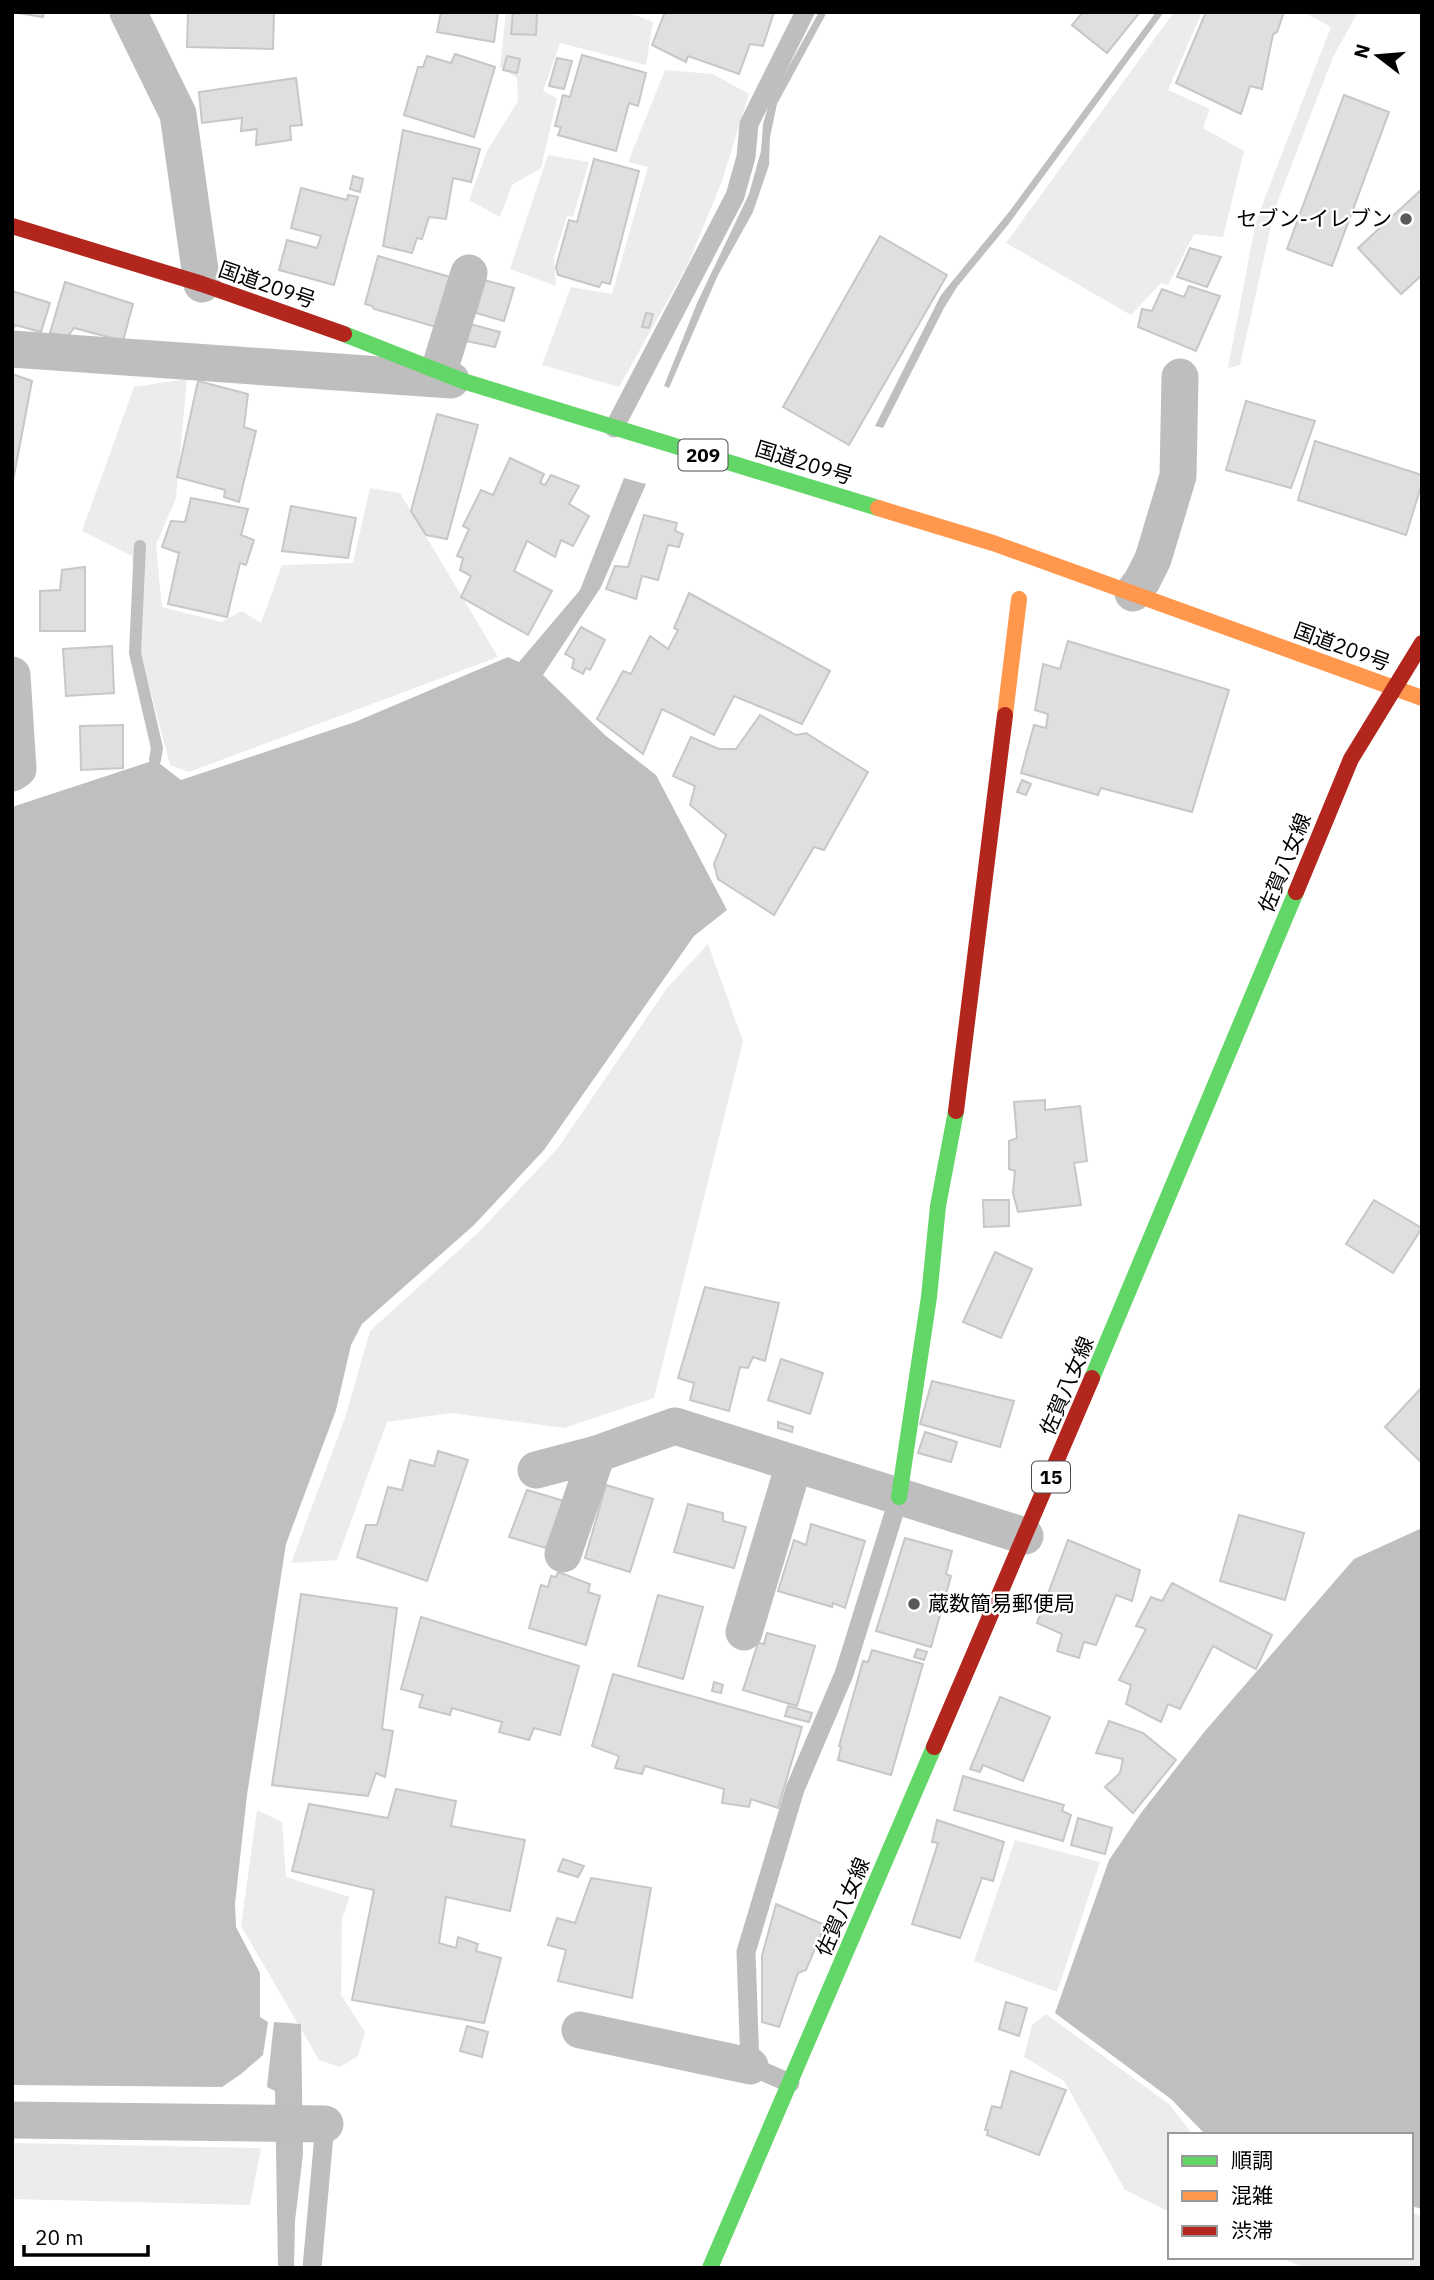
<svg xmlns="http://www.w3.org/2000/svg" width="1434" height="2280" font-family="'IBM Plex Sans','Noto Sans JP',sans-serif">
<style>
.green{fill:#ececec}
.water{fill:#bfbfbf}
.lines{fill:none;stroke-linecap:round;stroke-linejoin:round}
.stream{stroke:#bfbfbf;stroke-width:12}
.building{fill:#dfdfdf;stroke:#c7c7c7;stroke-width:2}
.lane{stroke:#bebebe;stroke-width:19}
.street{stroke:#bebebe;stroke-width:37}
.fast{stroke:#63d668;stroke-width:16}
.slow{stroke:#ff974d;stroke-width:16}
.jam{stroke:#b3261e;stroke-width:16}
.poi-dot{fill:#595959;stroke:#fff;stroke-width:2.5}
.labels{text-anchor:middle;stroke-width:5;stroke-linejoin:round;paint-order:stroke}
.shield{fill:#fff;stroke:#4c4c4c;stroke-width:2}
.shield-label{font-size:19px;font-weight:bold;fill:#000}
.poi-label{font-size:21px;fill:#000;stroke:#fff;text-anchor:end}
.street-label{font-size:21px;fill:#000;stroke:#fff}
</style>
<rect width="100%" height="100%" fill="#fff"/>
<g class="green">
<path d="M506 12H627L653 22 646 65 560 43 543 91 557 98 541 168 512 185 500 217 469 200 487 151 518 101 517 78 500 67Z"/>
<path d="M1174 12H1202L1168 90 1210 109 1203 128 1244 151 1223 237 1194 234 1168 285 1161 283 1131 315 1006 243Z"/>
<path d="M1303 12H1358L1333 57 1275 208 1240 365 1228 368 1256 221 1331 27Z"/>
<path d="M665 70 713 74 749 94 721 184 687 266 619 387 542 365 571 287 612 294 648 167 628 162Z"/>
<path d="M548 155 589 162 573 217 567 216 554 258 556 286 510 269Z"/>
<path d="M187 379 176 498 156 545 162 607 221 622 242 611 261 623 282 565 353 563 370 488 400 493 498 657 189 772 170 765 141 655 132 556 82 531 134 387Z"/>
<path d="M708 944 743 1041 654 1398 564 1428 451 1413 387 1422 337 1560 291 1563 345 1418 370 1331 480 1231 558 1148 667 988Z"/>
<path d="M257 1810 282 1822 286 1877 350 1897 342 1918 341 1995 365 2032 358 2056 340 2067 319 2060 241 1926Z"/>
<path d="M1015 1840 1100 1862 1057 1992 974 1961Z"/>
<path d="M1046 2014 1170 2105 1193 2135H1170V2212L1125 2190 1064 2081 1024 2057 1032 2025Z"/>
<path d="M12 2143 261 2148 250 2205 12 2199Z"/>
<path d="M1411 2212 1422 2216V2268H1305L1279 2257H1411Z"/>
</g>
<g class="water">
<path d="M819 12H827L777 104 770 137 769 165 753 212 718 275 669 388 664 386 697 303 749 194 761 151 763 124 770 100Z"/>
<path d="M1156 12H1164L1008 225 957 287 944 308 883 428 875 426 941 295 1009 212Z"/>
<path d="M624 478 646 484 601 587 543 675 606 736 656 775 727 910 694 936 544 1150 474 1225 362 1324 351 1345 336 1410 286 1544 247 1795 235 1904 236 1927 260 1973V2017L268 2022 263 2055 241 2074 222 2087 12 2085V807L155 760 181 780 355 722 508 657 519 662 580 590Z"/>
<path d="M1422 1528V2209L1411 2206V2135H1210L1203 2132 1171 2099 1055 2013 1109 1860 1141 1813 1205 1731 1354 1559Z"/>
<path d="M274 2022 301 2024 303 2154 295 2221 294 2268H278L275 2091 267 2087Z"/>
</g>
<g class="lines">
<path class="stream" d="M140 546 135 653 157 748 155 760"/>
</g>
<g class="building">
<path d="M12 12H44L43 17Z"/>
<path d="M188 12H274L273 49 187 47Z"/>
<path d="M441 12H498L494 42 437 32Z"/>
<path d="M513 12 537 13 536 35 511 34Z"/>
<path d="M665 12H774L763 46 750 44 739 74 688 56 686 62 652 45Z"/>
<path d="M1083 12H1140L1107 53 1072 25Z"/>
<path d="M1206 12H1284L1277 32 1273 34 1262 89 1250 86 1241 114 1176 83Z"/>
<path d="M455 54 495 67 474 137 404 115 418 67H423L427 56 451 63Z"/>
<path d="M582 55 646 73 638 106 629 103 616 151 558 135 561 127 555 126 563 95 570 97Z"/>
<path d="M507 56 520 59 517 73 503 70Z"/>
<path d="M557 58 572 61 564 89 549 86Z"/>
<path d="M296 78 302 125 290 126 291 140 256 145 257 129 241 131 242 118 202 123 199 92Z"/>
<path d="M1344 95 1389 112 1332 266 1287 249Z"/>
<path d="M403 130 480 149 471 182 453 178 446 219 429 217 422 239 417 238 412 253 383 246Z"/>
<path d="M594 159 639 171 610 284 602 282 599 287 558 275 556 267 569 220 577 222Z"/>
<path d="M353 176 363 179 360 192 350 189Z"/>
<path d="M301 188 347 200 348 195 358 197 334 285 279 270 287 240 317 248 321 236 291 228Z"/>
<path d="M1422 189V275L1401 294 1358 248Z"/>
<path d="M880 236 947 275 849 445 783 407Z"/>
<path d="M1190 248 1221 257 1207 287 1177 277Z"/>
<path d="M378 256 450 277 436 327 374 309 372 306 365 304Z"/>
<path d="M484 280 514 288 504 321 476 313Z"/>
<path d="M65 282 133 304 123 341 74 328 68 336 50 333Z"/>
<path d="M1189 286 1220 296 1196 351 1138 327 1142 309 1152 311 1162 289 1184 297Z"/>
<path d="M12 291 50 303 41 332 15 325 12 332Z"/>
<path d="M646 313 653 314 649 328 642 327Z"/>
<path d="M470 324 500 332 495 347 466 341Z"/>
<path d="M12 374 32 381 12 486Z"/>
<path d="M198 381 248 394 244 427 256 431 239 502 224 497 225 490 177 477Z"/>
<path d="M1246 401 1315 421 1291 488 1226 470Z"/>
<path d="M437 414 478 425 447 539 426 535 411 511Z"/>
<path d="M1315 441 1422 475V483L1406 535 1298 500Z"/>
<path d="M510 458 544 474 540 483 545 485 551 475 579 486 569 504 589 516 573 546 561 540 555 557 527 541 514 571 552 591 528 635 461 597 471 576 460 570 463 558 457 556 469 529 463 526 481 490 493 495Z"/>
<path d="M191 498 248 509 241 535 254 540 246 565 240 563 227 617 168 604 179 553 162 547 171 521 185 522Z"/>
<path d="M291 506 356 518 348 558 282 551Z"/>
<path d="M644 515 677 523 675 531 683 534 679 547 668 545 658 580 642 576 636 599 606 589 615 566 628 567Z"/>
<path d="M85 567V631H40V591L60 590 62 570Z"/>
<path d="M689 593 830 671 802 724 734 696 714 735 662 709 643 754 597 719 623 671 631 674 650 636 668 649 678 630 674 628Z"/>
<path d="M581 627 605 640 590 670 586 668 583 674 572 668 574 659 565 654Z"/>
<path d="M1068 641 1229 690 1192 812 1101 788 1098 795 1021 773 1034 725 1046 728 1048 714 1035 710 1043 664 1060 669Z"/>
<path d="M112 646 114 693 66 696 63 649Z"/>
<path d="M760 715 796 735 806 733 868 772 824 850 814 847 774 915 718 879 714 864 726 835 690 805 695 786 673 776 691 737 719 749H736Z"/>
<path d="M123 725V768L81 770 80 726Z"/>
<path d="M1022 780 1031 784 1026 795 1017 792Z"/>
<path d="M1045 1100V1110L1080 1106 1087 1161 1074 1163 1081 1205 1018 1212 1013 1193 1015 1171 1009 1169V1141L1017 1138 1014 1102Z"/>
<path d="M983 1200H1009V1226L984 1227Z"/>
<path d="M1374 1200 1422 1228 1393 1273 1346 1244Z"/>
<path d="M995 1252 1032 1269 1001 1338 963 1322Z"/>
<path d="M705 1287 779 1303 765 1361 753 1357 748 1368 740 1367 729 1411 690 1400 694 1383 678 1378Z"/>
<path d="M781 1359 823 1373 810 1414 768 1400Z"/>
<path d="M932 1381 1014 1401 1000 1447 920 1424Z"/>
<path d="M1422 1387V1463L1385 1427Z"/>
<path d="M778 1422 793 1427 792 1432 778 1428Z"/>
<path d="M925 1432 957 1442 951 1462 918 1453Z"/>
<path d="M438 1451 468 1460 427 1581 357 1557 366 1525H377L388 1487 402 1490 410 1460 434 1466Z"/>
<path d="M606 1485 653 1499 630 1572 585 1558Z"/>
<path d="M527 1490 564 1501 546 1548 509 1537Z"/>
<path d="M688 1504 723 1513V1521L746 1527 734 1568 674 1552Z"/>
<path d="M1239 1515 1304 1533 1285 1600 1220 1581Z"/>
<path d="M811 1524 865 1541 845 1608 833 1603 832 1607 778 1591 794 1540 806 1545Z"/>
<path d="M905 1538 952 1551 946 1574 951 1576 931 1647 876 1631Z"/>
<path d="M1068 1540 1140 1570 1132 1601 1116 1595 1096 1645 1084 1642 1079 1658 1057 1651 1062 1634 1037 1623Z"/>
<path d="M558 1572 590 1584 588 1592 600 1596 586 1645 529 1628 541 1585 548 1587 551 1576 556 1577Z"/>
<path d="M1172 1583 1272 1635 1256 1669 1213 1646 1180 1709 1168 1704 1161 1722 1126 1704 1131 1685 1119 1680 1146 1629 1136 1626 1151 1597 1162 1601Z"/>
<path d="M301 1594 397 1608 382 1729 393 1731 385 1777 376 1773 368 1796 272 1785Z"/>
<path d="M658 1595 703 1607 683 1679 638 1666Z"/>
<path d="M421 1617 579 1666 560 1735 534 1728 529 1740 499 1732 502 1722 452 1708 450 1715 419 1707 423 1695 401 1689Z"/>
<path d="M767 1633 815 1646 797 1706 743 1690 758 1643 764 1644Z"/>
<path d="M917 1649 927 1652 924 1660 914 1657Z"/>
<path d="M872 1650 923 1664 891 1775 838 1760 841 1747 839 1746 863 1661 868 1662Z"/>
<path d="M613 1674 802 1727 778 1808 751 1799 749 1807 722 1803 724 1789 645 1766 642 1774 615 1768 619 1756 592 1746Z"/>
<path d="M714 1682 723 1685 721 1693 712 1691Z"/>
<path d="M1000 1697 1050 1717 1023 1781 983 1765 980 1772 970 1769Z"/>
<path d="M788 1706 812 1713 809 1722 785 1716Z"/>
<path d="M1109 1721 1143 1733 1176 1760 1133 1813 1105 1787 1120 1773 1123 1759 1096 1753Z"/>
<path d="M963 1776 1064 1805 1062 1811 1071 1815 1063 1841 954 1810Z"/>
<path d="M396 1789 456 1801 451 1826 525 1840 510 1911 446 1897 439 1943 456 1948 458 1937 478 1944 476 1951 501 1958 484 2023 352 2000 374 1890 292 1871 309 1804 388 1818Z"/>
<path d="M1078 1818 1112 1828 1105 1854 1071 1845Z"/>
<path d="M937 1820 1004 1842 993 1881 982 1878 960 1938 912 1924 938 1843 932 1842Z"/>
<path d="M563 1859 584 1866 578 1877 558 1871Z"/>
<path d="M591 1878 651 1888 632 1998 558 1981 566 1950 548 1945 557 1918 575 1923Z"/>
<path d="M776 1904 825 1925 806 1970 798 1973 779 2027 762 2022V1956Z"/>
<path d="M1006 2002 1027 2008 1019 2036 999 2029Z"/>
<path d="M467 2026 488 2032 482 2057 460 2051Z"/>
<path d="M1011 2071 1066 2090 1039 2155 987 2135 988 2130H985L992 2106 1001 2108Z"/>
</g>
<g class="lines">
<g class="lane">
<path d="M614 428 735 196 746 157 749 124 805 12"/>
<path d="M790 2083 750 2066 746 1952 795 1789 844 1674 899 1497"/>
<path d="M312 2268 325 2124"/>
</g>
<g class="street">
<path d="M128 12 178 114 202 284"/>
<path d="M12 349 451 380"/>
<path d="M439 371 469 273"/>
<path d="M1133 593 1142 581 1153 559 1178 476 1180 377"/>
<path d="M12 675 18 769 12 773"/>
<path d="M536 1470 597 1454 675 1426 1025 1536"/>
<path d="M563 1554 597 1454"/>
<path d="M744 1632 794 1464"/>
<path d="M580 2030 750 2066"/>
<path d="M12 2120 325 2124"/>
</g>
<g class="fast">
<path d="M344 334 463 381 878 508"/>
<path d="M1092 1378 1296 892"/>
<path d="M899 1497 929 1297 938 1206 956 1111"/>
<path d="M710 2268 934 1747"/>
</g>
<g class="slow">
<path d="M878 508 993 543 1422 698"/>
<path d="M1005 715 1019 599"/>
</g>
<g class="jam">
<path d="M12 226 202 284 344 334"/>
<path d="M1296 892 1351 759 1422 643"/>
<path d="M956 1111 1005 715"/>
<path d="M934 1747 1092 1378"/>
</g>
</g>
<g class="poi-dot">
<circle cx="1406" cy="219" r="7"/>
<circle cx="914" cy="1604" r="7"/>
</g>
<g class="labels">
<g class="shield">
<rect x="678.5" y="439.5" width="49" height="31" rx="5"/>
<rect x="1032" y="1461.5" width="38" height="31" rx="5"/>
</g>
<g class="shield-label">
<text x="703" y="462">209</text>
<text x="1051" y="1484">15</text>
</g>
<g class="poi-label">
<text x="1392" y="226">セブン-イレブン</text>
<text x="928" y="1611" text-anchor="start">蔵数簡易郵便局</text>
</g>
<g class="street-label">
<text transform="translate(267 285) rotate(19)" y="7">国道209号</text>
<text transform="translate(804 463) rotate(17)" y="7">国道209号</text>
<text transform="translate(1342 647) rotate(20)" y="7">国道209号</text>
<text transform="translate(1285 863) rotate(-68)" y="7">佐賀八女線</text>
<text transform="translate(1067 1386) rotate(-67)" y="7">佐賀八女線</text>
<text transform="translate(843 1907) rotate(-67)" y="7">佐賀八女線</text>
</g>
</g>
<rect width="1434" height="2280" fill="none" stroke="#000000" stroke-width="28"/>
<rect x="1168" y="2133" width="245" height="126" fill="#ffffff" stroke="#999999" stroke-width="2"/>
<rect x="1182" y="2156" width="35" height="10" fill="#63d668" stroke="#999999" stroke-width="2"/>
<text x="1231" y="2168" font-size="21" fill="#000000">順調</text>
<rect x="1182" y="2191" width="35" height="10" fill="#ff974d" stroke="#999999" stroke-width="2"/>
<text x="1231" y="2203" font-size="21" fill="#000000">混雑</text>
<rect x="1182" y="2226" width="35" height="10" fill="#b3261e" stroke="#999999" stroke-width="2"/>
<text x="1231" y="2238" font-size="21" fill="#000000">渋滞</text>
<g transform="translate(1378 56) rotate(286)" stroke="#ffffff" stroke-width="5" paint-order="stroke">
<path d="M0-5L12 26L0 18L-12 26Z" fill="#000000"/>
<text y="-10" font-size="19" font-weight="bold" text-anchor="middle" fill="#000000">N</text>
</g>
<path d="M24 2245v10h124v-10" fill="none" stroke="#000000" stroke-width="3.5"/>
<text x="35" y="2245" font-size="21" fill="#000000" stroke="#ffffff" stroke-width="5" paint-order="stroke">20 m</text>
</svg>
